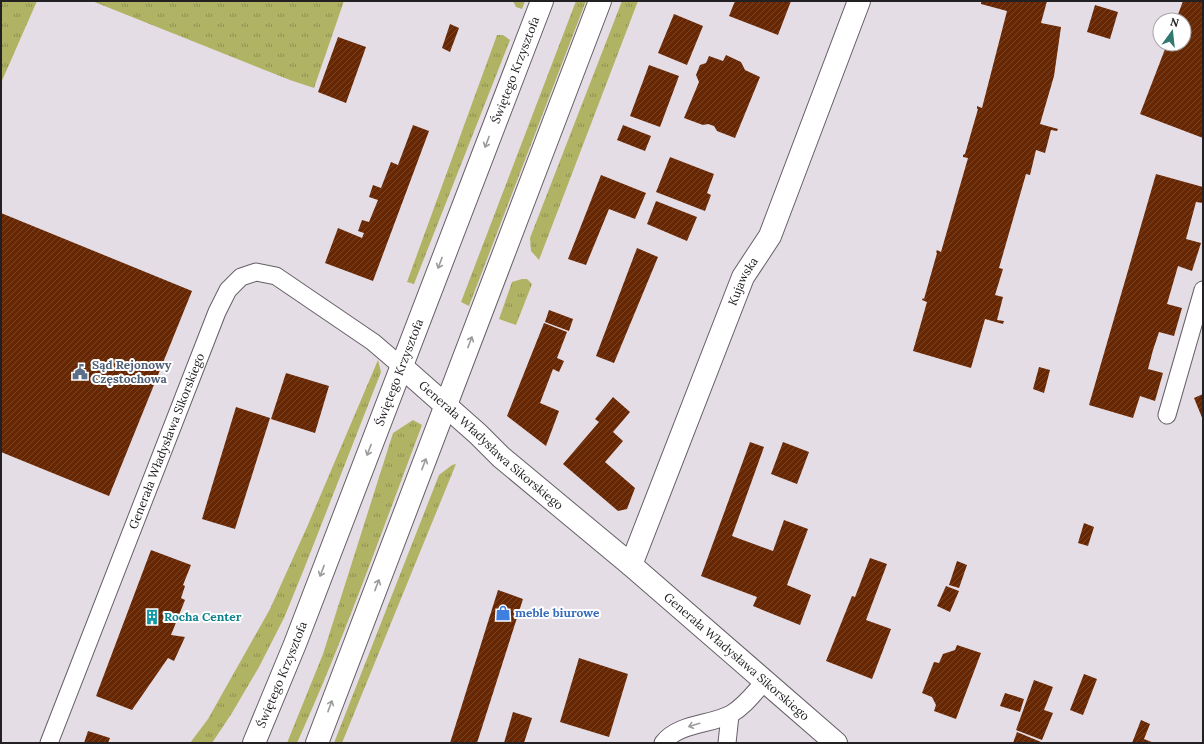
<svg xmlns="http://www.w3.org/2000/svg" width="1204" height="744" font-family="Lora,serif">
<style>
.grass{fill:url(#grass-tufts)}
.building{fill:url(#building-hatch)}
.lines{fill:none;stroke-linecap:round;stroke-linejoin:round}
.lane-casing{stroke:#655f66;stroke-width:19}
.street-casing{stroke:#655f66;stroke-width:24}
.secondary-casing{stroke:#655f66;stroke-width:24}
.lane{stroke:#fff;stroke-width:17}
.street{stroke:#fff;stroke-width:22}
.secondary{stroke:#fff;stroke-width:22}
.oneway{stroke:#9c9b9c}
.labels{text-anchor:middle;stroke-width:4;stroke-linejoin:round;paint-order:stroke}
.street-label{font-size:12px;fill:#232023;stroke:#fff}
.service-label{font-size:12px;font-weight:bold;fill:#4e5e75;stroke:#fff;text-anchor:start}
.shop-label{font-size:12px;font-weight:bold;fill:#366cbe;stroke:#fff;text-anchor:start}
.culture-label{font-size:12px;font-weight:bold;fill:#0d838f;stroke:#fff;text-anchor:start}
</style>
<defs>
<pattern id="grass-tufts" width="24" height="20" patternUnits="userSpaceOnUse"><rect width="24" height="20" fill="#b0b363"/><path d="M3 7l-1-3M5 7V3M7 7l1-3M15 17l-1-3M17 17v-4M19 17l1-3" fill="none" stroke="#8f9151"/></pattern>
<pattern id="building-hatch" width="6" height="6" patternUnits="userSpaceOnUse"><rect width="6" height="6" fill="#682703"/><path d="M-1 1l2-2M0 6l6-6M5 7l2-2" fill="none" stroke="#794528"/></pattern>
</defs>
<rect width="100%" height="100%" fill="#e5dde5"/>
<g class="grass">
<path d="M1 1H37L1 83Z"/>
<path d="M92 1H344L314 88 290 80Z"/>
<path d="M513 1H525L522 9 516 7Z"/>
<path d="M576 1H586L469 306 461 302Z"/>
<path d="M622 1H638L539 260 531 251 530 238Z"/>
<path d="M497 35H503L510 40 414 284 407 282Z"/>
<path d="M522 279H527L532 284 516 325 499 319 512 282Z"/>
<path d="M378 360 381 372 304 569 284 618 259 667 232 713 212 743H190L208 719 270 609 307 527Z"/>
<path d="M413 420 422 425C382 531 344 639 297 743H287L323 654 393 433Z"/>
<path d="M456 464 342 743H334L439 475 452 465Z"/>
</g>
<g class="building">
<path d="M735 1H791L778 35 729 16Z"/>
<path d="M981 1H1047L1041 23 1061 27 1054 76 1040 124 1058 129 1057 131 1051 130 1045 153 1036 150 1030 175 1026 174 999 268 1003 269 995 295 1003 297 997 320 1004 321 1003 324 985 319 971 368 913 351 927 302 922 300 923 298 924 299 937 253 936 252 937 250 941 252 968 158 963 157V155L965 154 978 109H977V106L982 108 1007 11 981 4Z"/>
<path d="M1183 1H1203V138L1140 114 1167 44H1184V20H1176Z"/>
<path d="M1095 5 1118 12 1110 39 1087 32Z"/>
<path d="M674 14 703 26 687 65 658 53Z"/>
<path d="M450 24 459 28 450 52 442 48Z"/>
<path d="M338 37 366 47 346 103 318 92Z"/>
<path d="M726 55 741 62 745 70 760 77 735 138 717 131 714 126 708 124 703 125 684 118 699 82 696 75 700 65 706 63 709 56 723 61Z"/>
<path d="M649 65 679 76 660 127 630 116Z"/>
<path d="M413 125 429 131 373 281 325 263 338 228 362 238 364 233 358 231 362 220 369 222 378 200 369 197 373 185 381 188 391 162 398 165Z"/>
<path d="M623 125 651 136 645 151 617 140Z"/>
<path d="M670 157 714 174 707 193 711 195 705 211 656 192Z"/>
<path d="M1156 174 1203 187V203L1196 202 1186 239 1201 243 1192 271 1178 266 1167 304 1182 308 1174 336 1159 332 1153 350 1148 369 1163 373 1155 401 1140 396 1133 418 1089 405Z"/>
<path d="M601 175 646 193 635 219 609 209 586 265 568 259Z"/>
<path d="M656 201 697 217 687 241 647 224Z"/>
<path d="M1 213 192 291 109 496 1 452Z"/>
<path d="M637 248 658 257 614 363 596 356Z"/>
<path d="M549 310 573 319 569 331 545 322Z"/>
<path d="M544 323 567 332 557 358 564 361 559 372 553 369 540 403 559 411 546 446 507 416Z"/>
<path d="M1039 367 1050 370 1044 393 1033 389Z"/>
<path d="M286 373 329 386 315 433 271 419Z"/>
<path d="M1203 394V420L1194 398Z"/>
<path d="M613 397 630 412 613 432 623 441 605 462 635 488 627 509 618 511 563 464 599 422 595 419Z"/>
<path d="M236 407 270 418 235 529 202 519Z"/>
<path d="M750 442 764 447 732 536 773 551 784 520 808 529 787 585 811 595 800 625 753 606 757 597 701 576Z"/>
<path d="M783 442 809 452 797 484 771 474Z"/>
<path d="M1084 523 1094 527 1088 546 1078 543Z"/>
<path d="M151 550 191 565 183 585 185 586 181 598 185 600 171 635 185 637 174 661 168 658 132 710 96 696Z"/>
<path d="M870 558 887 564 866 620 891 629 872 679 826 661 852 596 855 597Z"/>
<path d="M957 561 967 565 959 588 949 585Z"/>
<path d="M946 586 959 591 950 612 937 606Z"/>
<path d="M498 590 523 599 477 743H450Z"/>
<path d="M957 645 981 653 956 719 934 711 936 705 932 697 922 693 934 662 939 663 943 654 955 650Z"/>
<path d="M579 658 628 674 609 737 560 722Z"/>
<path d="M1084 674 1097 679 1083 715 1070 710Z"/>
<path d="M1034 680 1053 687 1044 710 1053 713 1042 740 1016 730Z"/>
<path d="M1005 693 1024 699 1020 712 1000 706Z"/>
<path d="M513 712 532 718 524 743H504Z"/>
<path d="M1141 720 1150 724 1144 739 1154 743H1132Z"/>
<path d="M88 731 110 738 108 743H84Z"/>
<path d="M1017 732 1041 742V743H1013Z"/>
</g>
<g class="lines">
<defs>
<g id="lane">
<path d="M1167 415 1203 290"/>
<path id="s1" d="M49 743 217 312 228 290 241 277 256 272 276 276 373 342 401 366"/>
<path d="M663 743C678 723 711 725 731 714 745 706 754 693 765 681"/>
<path d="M727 743 730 715"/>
</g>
<g id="street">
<path id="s2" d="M401 366 478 434 501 457 631 565 836 743"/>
<path id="s3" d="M631 565 743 277 770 236 859 1"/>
</g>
<g id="secondary">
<path id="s4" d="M254 743 295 644 542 1"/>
<path d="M317 743 600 1"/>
</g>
</defs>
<use href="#lane" class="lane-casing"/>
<use href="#street" class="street-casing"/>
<use href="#secondary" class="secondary-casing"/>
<use href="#lane" class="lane"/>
<use href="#street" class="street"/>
<use href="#secondary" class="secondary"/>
</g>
<defs><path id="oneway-shaft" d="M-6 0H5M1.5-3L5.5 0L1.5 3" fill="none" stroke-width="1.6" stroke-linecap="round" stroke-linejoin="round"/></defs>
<g class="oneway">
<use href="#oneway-shaft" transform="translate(487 142) rotate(111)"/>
<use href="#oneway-shaft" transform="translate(440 263) rotate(111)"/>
<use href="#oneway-shaft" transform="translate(470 342) rotate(-69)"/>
<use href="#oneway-shaft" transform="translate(369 450) rotate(111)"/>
<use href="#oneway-shaft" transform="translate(424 464) rotate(-69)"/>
<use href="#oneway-shaft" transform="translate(322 571) rotate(111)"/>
<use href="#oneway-shaft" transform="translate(377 585) rotate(-69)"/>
<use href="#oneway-shaft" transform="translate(330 706) rotate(-70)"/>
<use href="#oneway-shaft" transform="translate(694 725) rotate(163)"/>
</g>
<defs>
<symbol id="civic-bare" viewBox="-9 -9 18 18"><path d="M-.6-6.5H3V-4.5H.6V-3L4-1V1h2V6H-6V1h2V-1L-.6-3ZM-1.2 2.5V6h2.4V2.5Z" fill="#5c6f8a" stroke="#fff" stroke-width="2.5" paint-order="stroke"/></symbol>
<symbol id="shop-bare" viewBox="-9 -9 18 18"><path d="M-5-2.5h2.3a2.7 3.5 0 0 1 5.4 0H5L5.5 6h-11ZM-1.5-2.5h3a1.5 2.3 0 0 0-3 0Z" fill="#3f7fe0" stroke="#fff" stroke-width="2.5" paint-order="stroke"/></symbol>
<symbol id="building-bare" viewBox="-9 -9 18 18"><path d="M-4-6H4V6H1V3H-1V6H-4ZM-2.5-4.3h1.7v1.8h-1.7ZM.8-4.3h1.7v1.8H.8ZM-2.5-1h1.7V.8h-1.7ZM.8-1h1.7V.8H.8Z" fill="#0f9aa8" stroke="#fff" stroke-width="2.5" paint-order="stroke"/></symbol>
</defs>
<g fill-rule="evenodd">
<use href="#civic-bare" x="69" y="361" width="22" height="22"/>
<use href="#shop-bare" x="492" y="602" width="22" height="22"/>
<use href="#building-bare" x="141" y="606" width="22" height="22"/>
</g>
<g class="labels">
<g class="street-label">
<text dy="4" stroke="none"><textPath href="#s4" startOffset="722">Świętego Krzysztofa</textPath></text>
<text dy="4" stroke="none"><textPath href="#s3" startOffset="305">Kujawska</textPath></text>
<text dy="4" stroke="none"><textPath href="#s4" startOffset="398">Świętego Krzysztofa</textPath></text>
<text dy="4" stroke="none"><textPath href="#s1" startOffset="324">Generała Władysława Sikorskiego</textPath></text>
<text dy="4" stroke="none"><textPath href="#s2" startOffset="120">Generała Władysława Sikorskiego</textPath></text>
<text dy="4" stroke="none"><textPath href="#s2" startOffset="444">Generała Władysława Sikorskiego</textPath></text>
<text dy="4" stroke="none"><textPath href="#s4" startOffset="74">Świętego Krzysztofa</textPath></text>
</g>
<g class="service-label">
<text x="92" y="369">Sąd Rejonowy<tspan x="92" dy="14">Częstochowa</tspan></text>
</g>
<g class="shop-label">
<text x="515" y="617">meble biurowe</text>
</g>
<g class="culture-label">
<text x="164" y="621">Rocha Center</text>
</g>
</g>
<rect width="1204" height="744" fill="none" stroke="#232023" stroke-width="4"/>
<g transform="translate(1172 32) rotate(15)"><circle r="19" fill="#ffffff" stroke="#a7a6a7"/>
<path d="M0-3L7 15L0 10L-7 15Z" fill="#32786f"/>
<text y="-6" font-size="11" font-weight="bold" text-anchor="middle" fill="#232023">N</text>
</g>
</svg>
